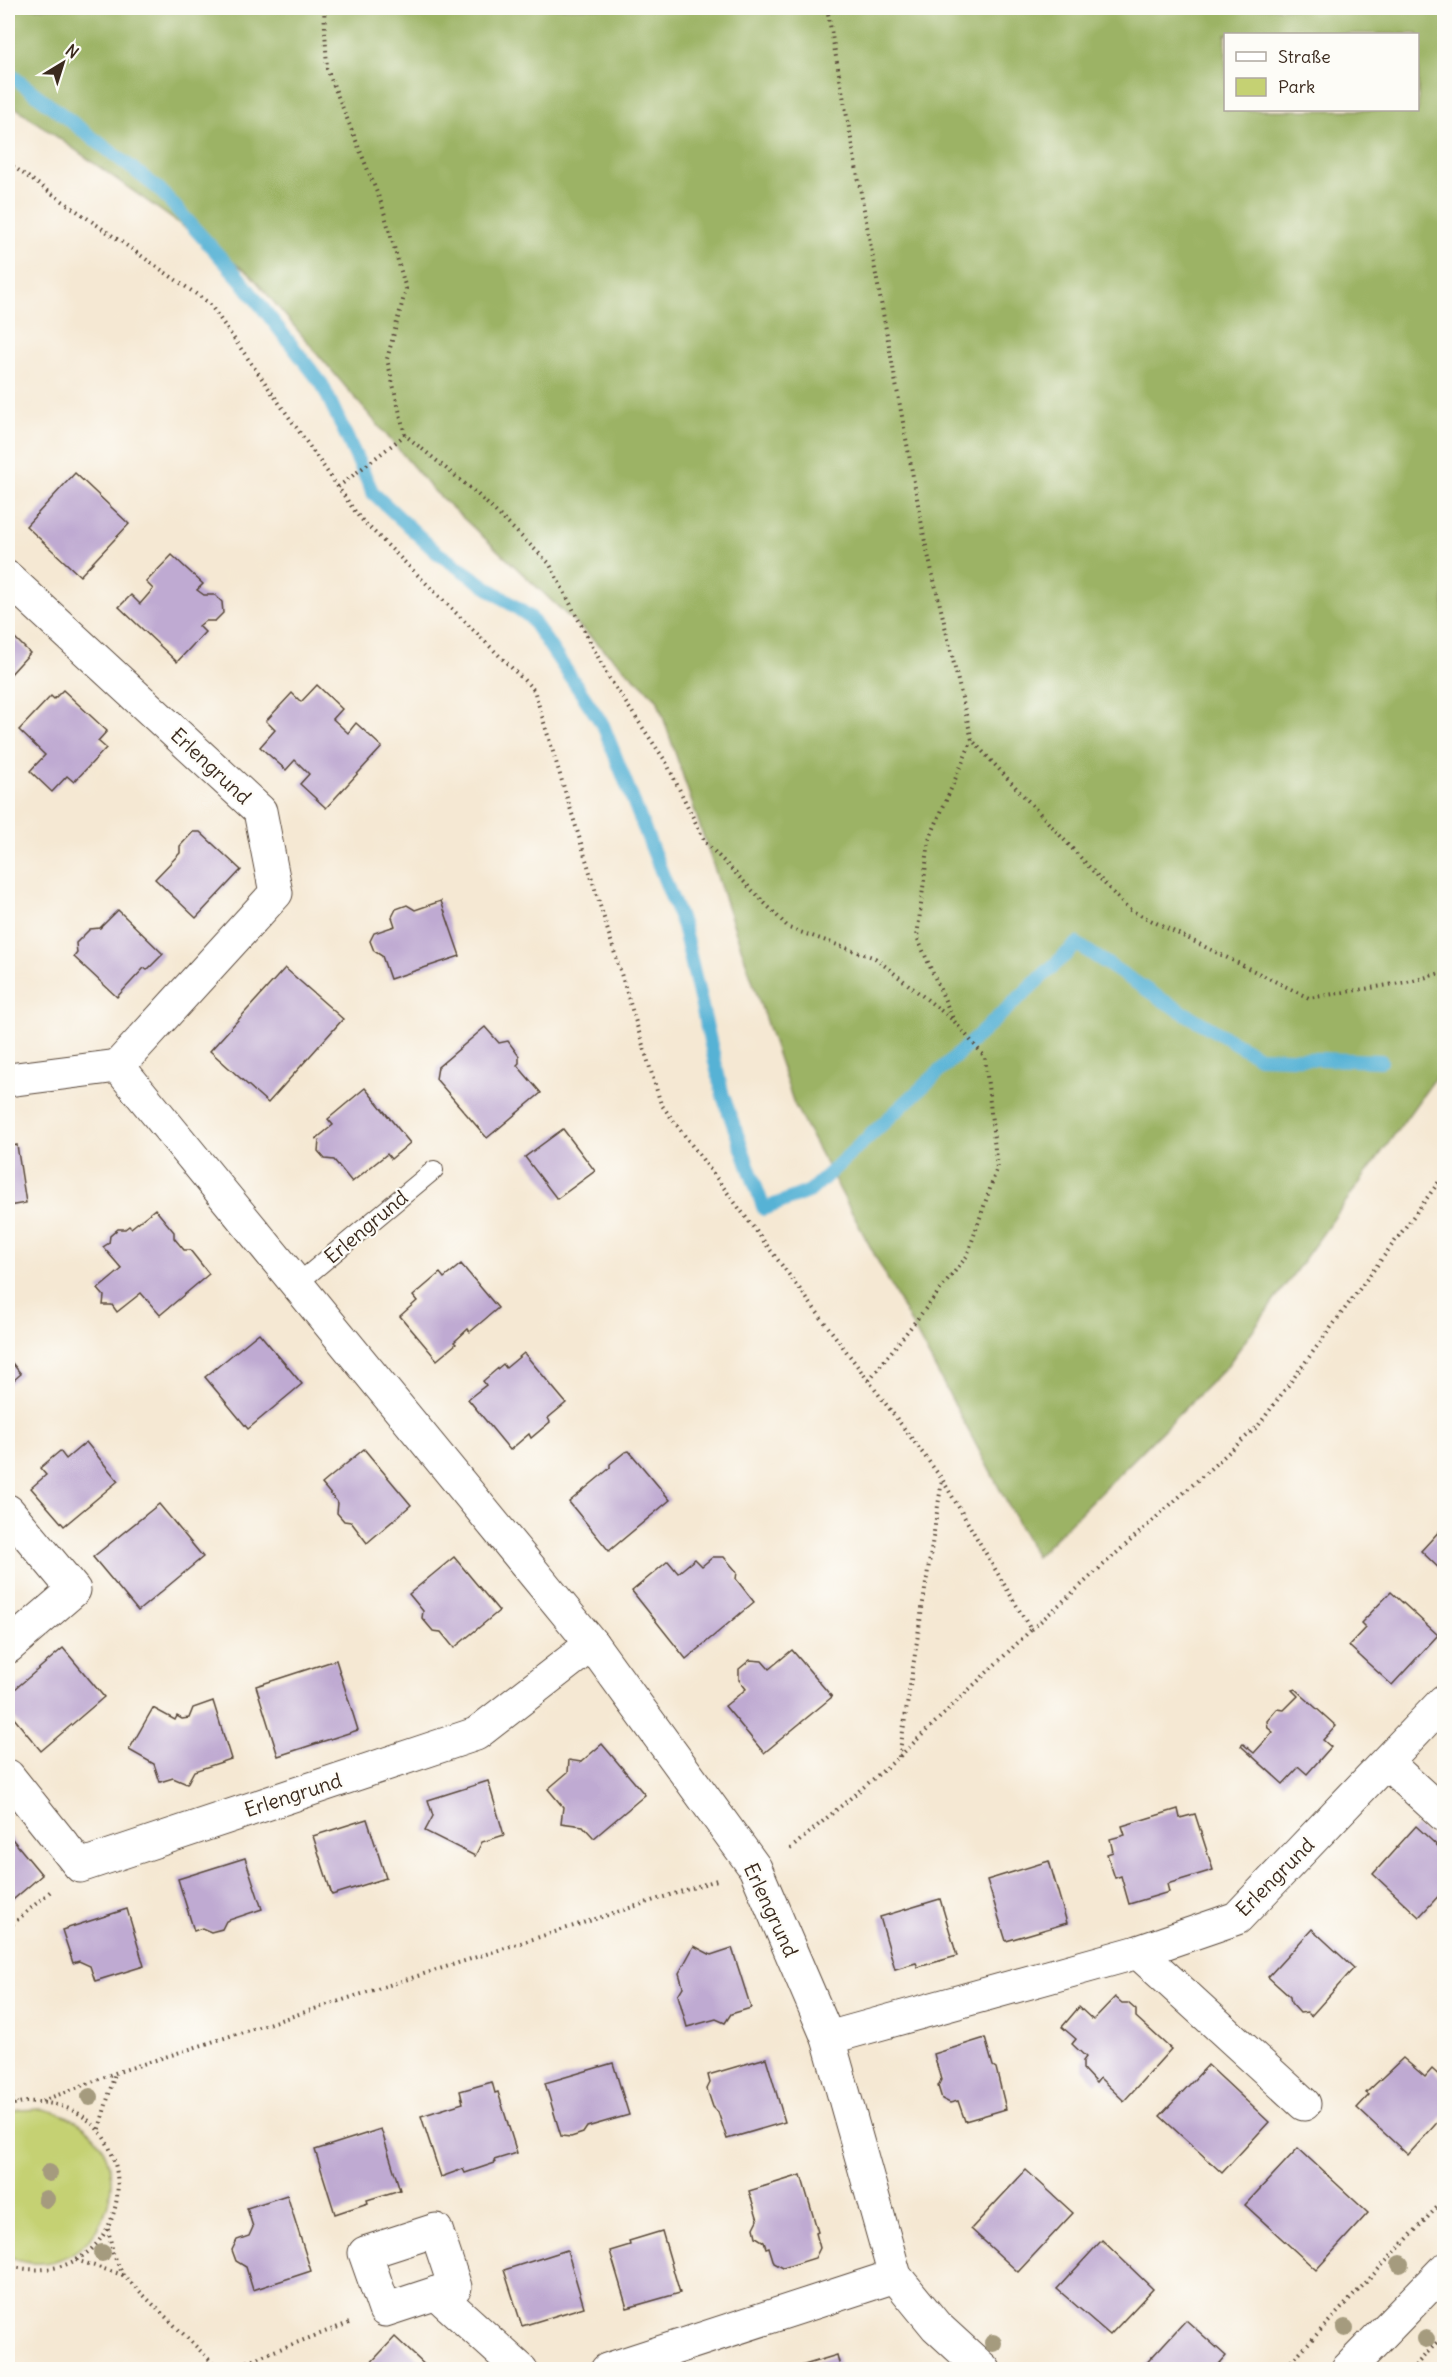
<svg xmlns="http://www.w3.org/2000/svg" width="1452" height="2377" font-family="Delius,sans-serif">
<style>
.green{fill:#c5d173;stroke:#807e48;stroke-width:1.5}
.forest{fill:#9cb365;stroke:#6c6e42;stroke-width:1.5;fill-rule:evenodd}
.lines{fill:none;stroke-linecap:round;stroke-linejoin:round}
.stream{stroke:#57b2d5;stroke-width:14}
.building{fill:#bfaad2}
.service-casing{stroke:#574639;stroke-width:20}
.minor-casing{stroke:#574639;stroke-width:35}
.path{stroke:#574639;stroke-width:4;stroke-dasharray:1.5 4.5;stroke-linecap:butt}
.service{stroke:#fff;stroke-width:18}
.minor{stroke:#fff;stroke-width:33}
.tree{fill:#a59b7e}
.labels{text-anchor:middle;stroke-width:4.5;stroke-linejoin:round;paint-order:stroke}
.street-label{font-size:20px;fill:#3b2a1e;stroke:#fdfcf7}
</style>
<rect width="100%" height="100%" fill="#fdfcf7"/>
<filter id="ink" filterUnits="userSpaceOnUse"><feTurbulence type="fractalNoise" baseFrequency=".0167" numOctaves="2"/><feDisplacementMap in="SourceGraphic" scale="12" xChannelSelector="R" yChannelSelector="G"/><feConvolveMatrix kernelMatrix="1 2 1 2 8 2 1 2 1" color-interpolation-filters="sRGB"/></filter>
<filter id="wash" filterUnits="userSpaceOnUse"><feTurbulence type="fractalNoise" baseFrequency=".008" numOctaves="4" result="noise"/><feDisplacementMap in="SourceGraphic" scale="24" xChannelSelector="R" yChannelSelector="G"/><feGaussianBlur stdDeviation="1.35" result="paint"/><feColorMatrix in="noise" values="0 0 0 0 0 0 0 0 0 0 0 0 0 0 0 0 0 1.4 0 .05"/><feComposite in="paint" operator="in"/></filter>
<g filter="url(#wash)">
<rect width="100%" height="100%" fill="#f5e8d3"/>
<path class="green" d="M42 2109C49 2111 57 2112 64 2115 156 2152 99 2294 8 2257V2114L19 2110Z"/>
<path class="forest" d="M8 8H1444V1066L1227 1366 1036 1557 794 1104 657 699 433 490 250 274 8 102ZM1226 34H1418V110H1226Z"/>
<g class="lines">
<path class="stream" d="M8 73 159 189 240 279 322 384 373 493 436 552 530 617 603 725 683 926 723 1096 764 1209 810 1191 1077 944 1164 1001 1259 1057 1381 1061"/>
</g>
<g id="blocks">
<g class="building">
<path d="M75 473 129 524 80 576 26 526Z"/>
<path d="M172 555 203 584 197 590 204 595H215L222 602 223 613 215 621H205L199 626 205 632 177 662 119 607 131 595 140 604 153 589 146 582Z"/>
<path d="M8 631 30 653 8 677Z"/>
<path d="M317 685 342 709 333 719 348 733 356 723 382 747 326 808 300 784 309 774 295 760 286 770 260 747 275 730 266 721 292 693 301 702Z"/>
<path d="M63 690 107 731 98 741 106 748 74 782 67 776 52 792 30 771 45 755 19 730 51 696 54 699Z"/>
<path d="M193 832H200L241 870 196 918 155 879 180 853V846Z"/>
<path d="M441 901 460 956 390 979 382 956 374 951 370 941 374 933 395 926 392 917 396 909 407 905 415 910Z"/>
<path d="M118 910 163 954 147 970 144 968 117 997 74 957 77 953 76 943 90 929 100 928Z"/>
<path d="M285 968 343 1019 268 1103 210 1051Z"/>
<path d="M485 1027 499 1043 508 1041 519 1056V1063L517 1065 541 1093 487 1138 436 1079 438 1067Z"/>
<path d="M365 1088 410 1143 391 1159 387 1154 352 1182 334 1160 325 1159 318 1151 319 1141 316 1139 333 1125 328 1119Z"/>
<path d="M563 1129 595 1171 557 1199 525 1157Z"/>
<path d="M17 1145 26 1203 8 1206V1147Z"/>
<path d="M155 1209 174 1232V1238L184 1250H190L209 1274 160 1315 141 1293 117 1312 112 1305H103L104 1296 98 1289 122 1269 103 1247 109 1243 110 1236 118 1229H125L129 1226 131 1228Z"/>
<path d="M461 1264 498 1308 470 1332 468 1329 454 1342 456 1344 437 1360 400 1316 417 1301 413 1296 440 1273 444 1278Z"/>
<path d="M259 1333 302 1384 248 1429 205 1377Z"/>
<path d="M524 1353 566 1403 548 1418 550 1422 531 1438 529 1434 510 1450 468 1399 486 1385 483 1381 503 1364 506 1368Z"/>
<path d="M8 1358 21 1374 8 1385Z"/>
<path d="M86 1442 118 1481 64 1526 31 1488 46 1475 40 1468 60 1451 66 1459Z"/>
<path d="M364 1449 411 1505 367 1543 351 1522 344 1521 337 1513 338 1503 322 1484Z"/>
<path d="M629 1451 670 1500 609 1551 569 1502 610 1468V1464L625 1452Z"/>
<path d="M159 1504 203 1557 138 1611 93 1557Z"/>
<path d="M1444 1526V1573L1421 1551Z"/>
<path d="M454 1557 499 1611 454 1648 441 1632 433 1631 422 1618 423 1611 409 1594Z"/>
<path d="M713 1557H724L737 1572 736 1579 754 1602 686 1659 632 1591 668 1561 678 1573 695 1559 702 1566Z"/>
<path d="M1391 1592 1438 1635 1392 1685 1349 1646 1366 1628 1361 1623Z"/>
<path d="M63 1648 104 1697 41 1751 8 1711V1695Z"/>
<path d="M792 1650 832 1697 764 1753 725 1706 746 1689 739 1680V1669L750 1660 762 1661 769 1669Z"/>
<path d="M336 1660 358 1730 278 1756 256 1686Z"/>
<path d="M1295 1689 1336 1726 1323 1740 1331 1747 1307 1774 1299 1767 1283 1784 1241 1746 1243 1744 1254 1753 1273 1732 1268 1728 1267 1721 1277 1709 1284 1710 1298 1696 1292 1690Z"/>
<path d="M213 1701 231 1759 194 1771 187 1784 173 1778 160 1782 154 1764 129 1750 153 1708 175 1720 177 1716 182 1719 189 1718 193 1708Z"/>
<path d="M602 1744 645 1795 594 1838 583 1826 561 1823 563 1807 548 1789 568 1772 569 1760 581 1762Z"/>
<path d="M488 1781 504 1835 482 1842 475 1856 425 1831 433 1816 428 1800Z"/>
<path d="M1178 1809 1180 1818 1195 1814 1213 1870 1167 1884 1169 1892 1129 1904 1121 1876 1115 1878 1107 1854 1113 1852 1110 1839 1125 1835 1122 1826Z"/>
<path d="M367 1819 386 1878 332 1895 313 1836Z"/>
<path d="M1416 1826 1444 1852V1890L1419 1917 1373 1874Z"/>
<path d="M8 1834 42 1875 8 1904Z"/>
<path d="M245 1858 262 1909 226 1921 222 1929 211 1932 202 1928 194 1931 178 1879Z"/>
<path d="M1049 1861 1067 1923 1006 1941 987 1880Z"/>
<path d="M940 1899 957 1956 918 1967 916 1963 895 1969 880 1917Z"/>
<path d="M127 1909 144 1966 95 1981 90 1966 79 1961 73 1963 62 1930Z"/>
<path d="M1312 1929 1354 1968 1311 2016 1307 2012 1300 2013 1291 2003 1290 1997 1268 1977Z"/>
<path d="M694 1946 711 1955 732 1948 751 2008 731 2014 725 2023 716 2019 687 2027 678 1995 683 1987 679 1973Z"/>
<path d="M1115 1997 1122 2003H1128L1136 2010V2017L1171 2049 1124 2101 1100 2078 1096 2083 1083 2069V2061L1086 2057 1072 2044 1076 2039 1062 2027 1079 2007 1093 2020Z"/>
<path d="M985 2038 993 2066 996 2068 1006 2109 965 2121 958 2101 950 2103 942 2099 938 2086 941 2080 934 2054Z"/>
<path d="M766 2058 785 2122 727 2139 718 2112 713 2107 707 2089 710 2083 708 2075Z"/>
<path d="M1403 2058 1425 2077 1432 2069 1444 2080V2115L1408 2155 1357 2108 1369 2095 1366 2093Z"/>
<path d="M613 2063 629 2115 587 2127 583 2133 571 2137 561 2136 545 2083Z"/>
<path d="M1208 2065 1269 2122 1222 2173 1160 2116Z"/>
<path d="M492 2082 495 2093 498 2092 517 2153 494 2160 495 2163 465 2173 463 2169 441 2177 421 2116 463 2103 460 2091Z"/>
<path d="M381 2129 400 2190 367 2200 368 2203 335 2214 315 2150Z"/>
<path d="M1298 2148 1368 2213 1316 2270 1245 2205Z"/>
<path d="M1026 2170 1073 2213 1018 2272 971 2229Z"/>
<path d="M801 2175 818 2232 816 2233 820 2248 815 2258 783 2268 774 2263 769 2247 766 2248 764 2242 756 2237 754 2228 758 2220 749 2191Z"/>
<path d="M287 2195 311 2271 253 2290 246 2267 236 2261 232 2250 237 2240 249 2236 253 2227 247 2208Z"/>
<path d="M662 2231 680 2293 627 2308 610 2251 630 2245 629 2241Z"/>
<path d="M1102 2240 1153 2289 1110 2335 1057 2289Z"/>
<path d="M567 2250 584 2307 522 2326 504 2270Z"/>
<path d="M1186 2320 1226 2356 1214 2370H1140Z"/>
<path d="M395 2337 430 2370H364Z"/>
<path d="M837 2355 841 2370H791V2369Z"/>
</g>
</g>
</g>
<g filter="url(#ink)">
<use href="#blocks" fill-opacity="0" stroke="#574639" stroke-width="1.5"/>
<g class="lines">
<defs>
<path id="service" d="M297 1284 434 1170"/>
<g id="minor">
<path d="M8 578 260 811 276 893 118 1066"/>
<path d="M8 1080 118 1066 592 1644 755 1868 828 2038 895 2276 936 2326 984 2370"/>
<path d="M8 1511 74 1590 8 1647"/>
<path d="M1387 1763 1444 1815"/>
<path d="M8 1776 80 1866 476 1734 592 1644"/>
<path d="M1138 1952 1304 2104"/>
<path d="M828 2038 1138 1952 1237 1918 1444 1701"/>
<path d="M436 2230 455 2287 385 2310 365 2253Z"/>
<path d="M436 2293 521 2370"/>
<path d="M607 2370 895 2276"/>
<path d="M1347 2370 1444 2270"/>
</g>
</defs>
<use href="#service" class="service-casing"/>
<use href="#minor" class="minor-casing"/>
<g class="path">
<path d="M324 8 327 69 382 205 406 289 387 359 405 435 475 492 549 563 609 678 666 762 705 842 789 928 875 958 954 1021"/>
<path d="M827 8 925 542 972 740 1128 909 1309 998 1413 981 1444 972"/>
<path d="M8 163 209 303 359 517 534 690 661 1104 942 1479 1031 1630 1258 1426 1444 1175"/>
<path d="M338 487 405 435"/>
<path d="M869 1380 967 1256 997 1168 985 1057 954 1021 917 937 929 840 972 740"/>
<path d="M899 1757 942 1480"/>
<path d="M790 1849 898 1758 1031 1630"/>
<path d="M8 1928 52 1890"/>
<path d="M8 2094 17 2103"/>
<path d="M42 2101 115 2073 717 1880"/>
<path d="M8 2106C24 2100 40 2101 57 2105 140 2125 137 2252 53 2268 37 2271 23 2269 8 2266"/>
<path d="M99 2129 115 2073"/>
<path d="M108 2229 113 2253 123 2275 220 2370"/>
<path d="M76 2260 123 2275"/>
<path d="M224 2370 349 2323"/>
<path d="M1283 2370 1444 2200"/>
<path d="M1411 2370 1444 2335"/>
</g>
<use href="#service" class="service"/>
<use href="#minor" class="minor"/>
</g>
<g class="tree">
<circle cx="90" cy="2097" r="9"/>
<circle cx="49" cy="2173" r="9"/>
<circle cx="46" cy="2199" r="9"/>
<circle cx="102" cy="2253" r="9"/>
<circle cx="1400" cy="2264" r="9"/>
<circle cx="1345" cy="2328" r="9"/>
<circle cx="1426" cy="2339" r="9"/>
<circle cx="993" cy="2343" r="9"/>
</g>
</g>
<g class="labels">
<g class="street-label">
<text transform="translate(211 766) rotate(43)" y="7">Erlengrund</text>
<text transform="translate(366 1227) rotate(-40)" y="7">Erlengrund</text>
<text transform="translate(293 1795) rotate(-18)" y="7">Erlengrund</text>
<text transform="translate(1275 1877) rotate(-45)" y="7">Erlengrund</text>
<text transform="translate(771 1910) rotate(65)" y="7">Erlengrund</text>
</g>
</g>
<rect width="1452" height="2377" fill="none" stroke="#fdfcf7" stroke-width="30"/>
<rect x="1224" y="33" width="195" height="78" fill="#fdfcf7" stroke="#afa8a0" stroke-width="1.5"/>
<rect x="1236" y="52" width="30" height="9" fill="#ffffff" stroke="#afa8a0" stroke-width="1.5"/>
<text x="1278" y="63" font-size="18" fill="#3b2a1e">Straße</text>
<rect x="1236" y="78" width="30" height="18" fill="#c5d173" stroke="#afa8a0" stroke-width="1.5"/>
<text x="1278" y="93" font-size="18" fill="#3b2a1e">Park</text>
<g transform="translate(63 63) rotate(38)" stroke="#fdfcf7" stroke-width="4.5" paint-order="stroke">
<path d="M0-4.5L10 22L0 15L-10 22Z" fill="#3b2a1e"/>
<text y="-9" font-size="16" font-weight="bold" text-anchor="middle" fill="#3b2a1e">N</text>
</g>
</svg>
